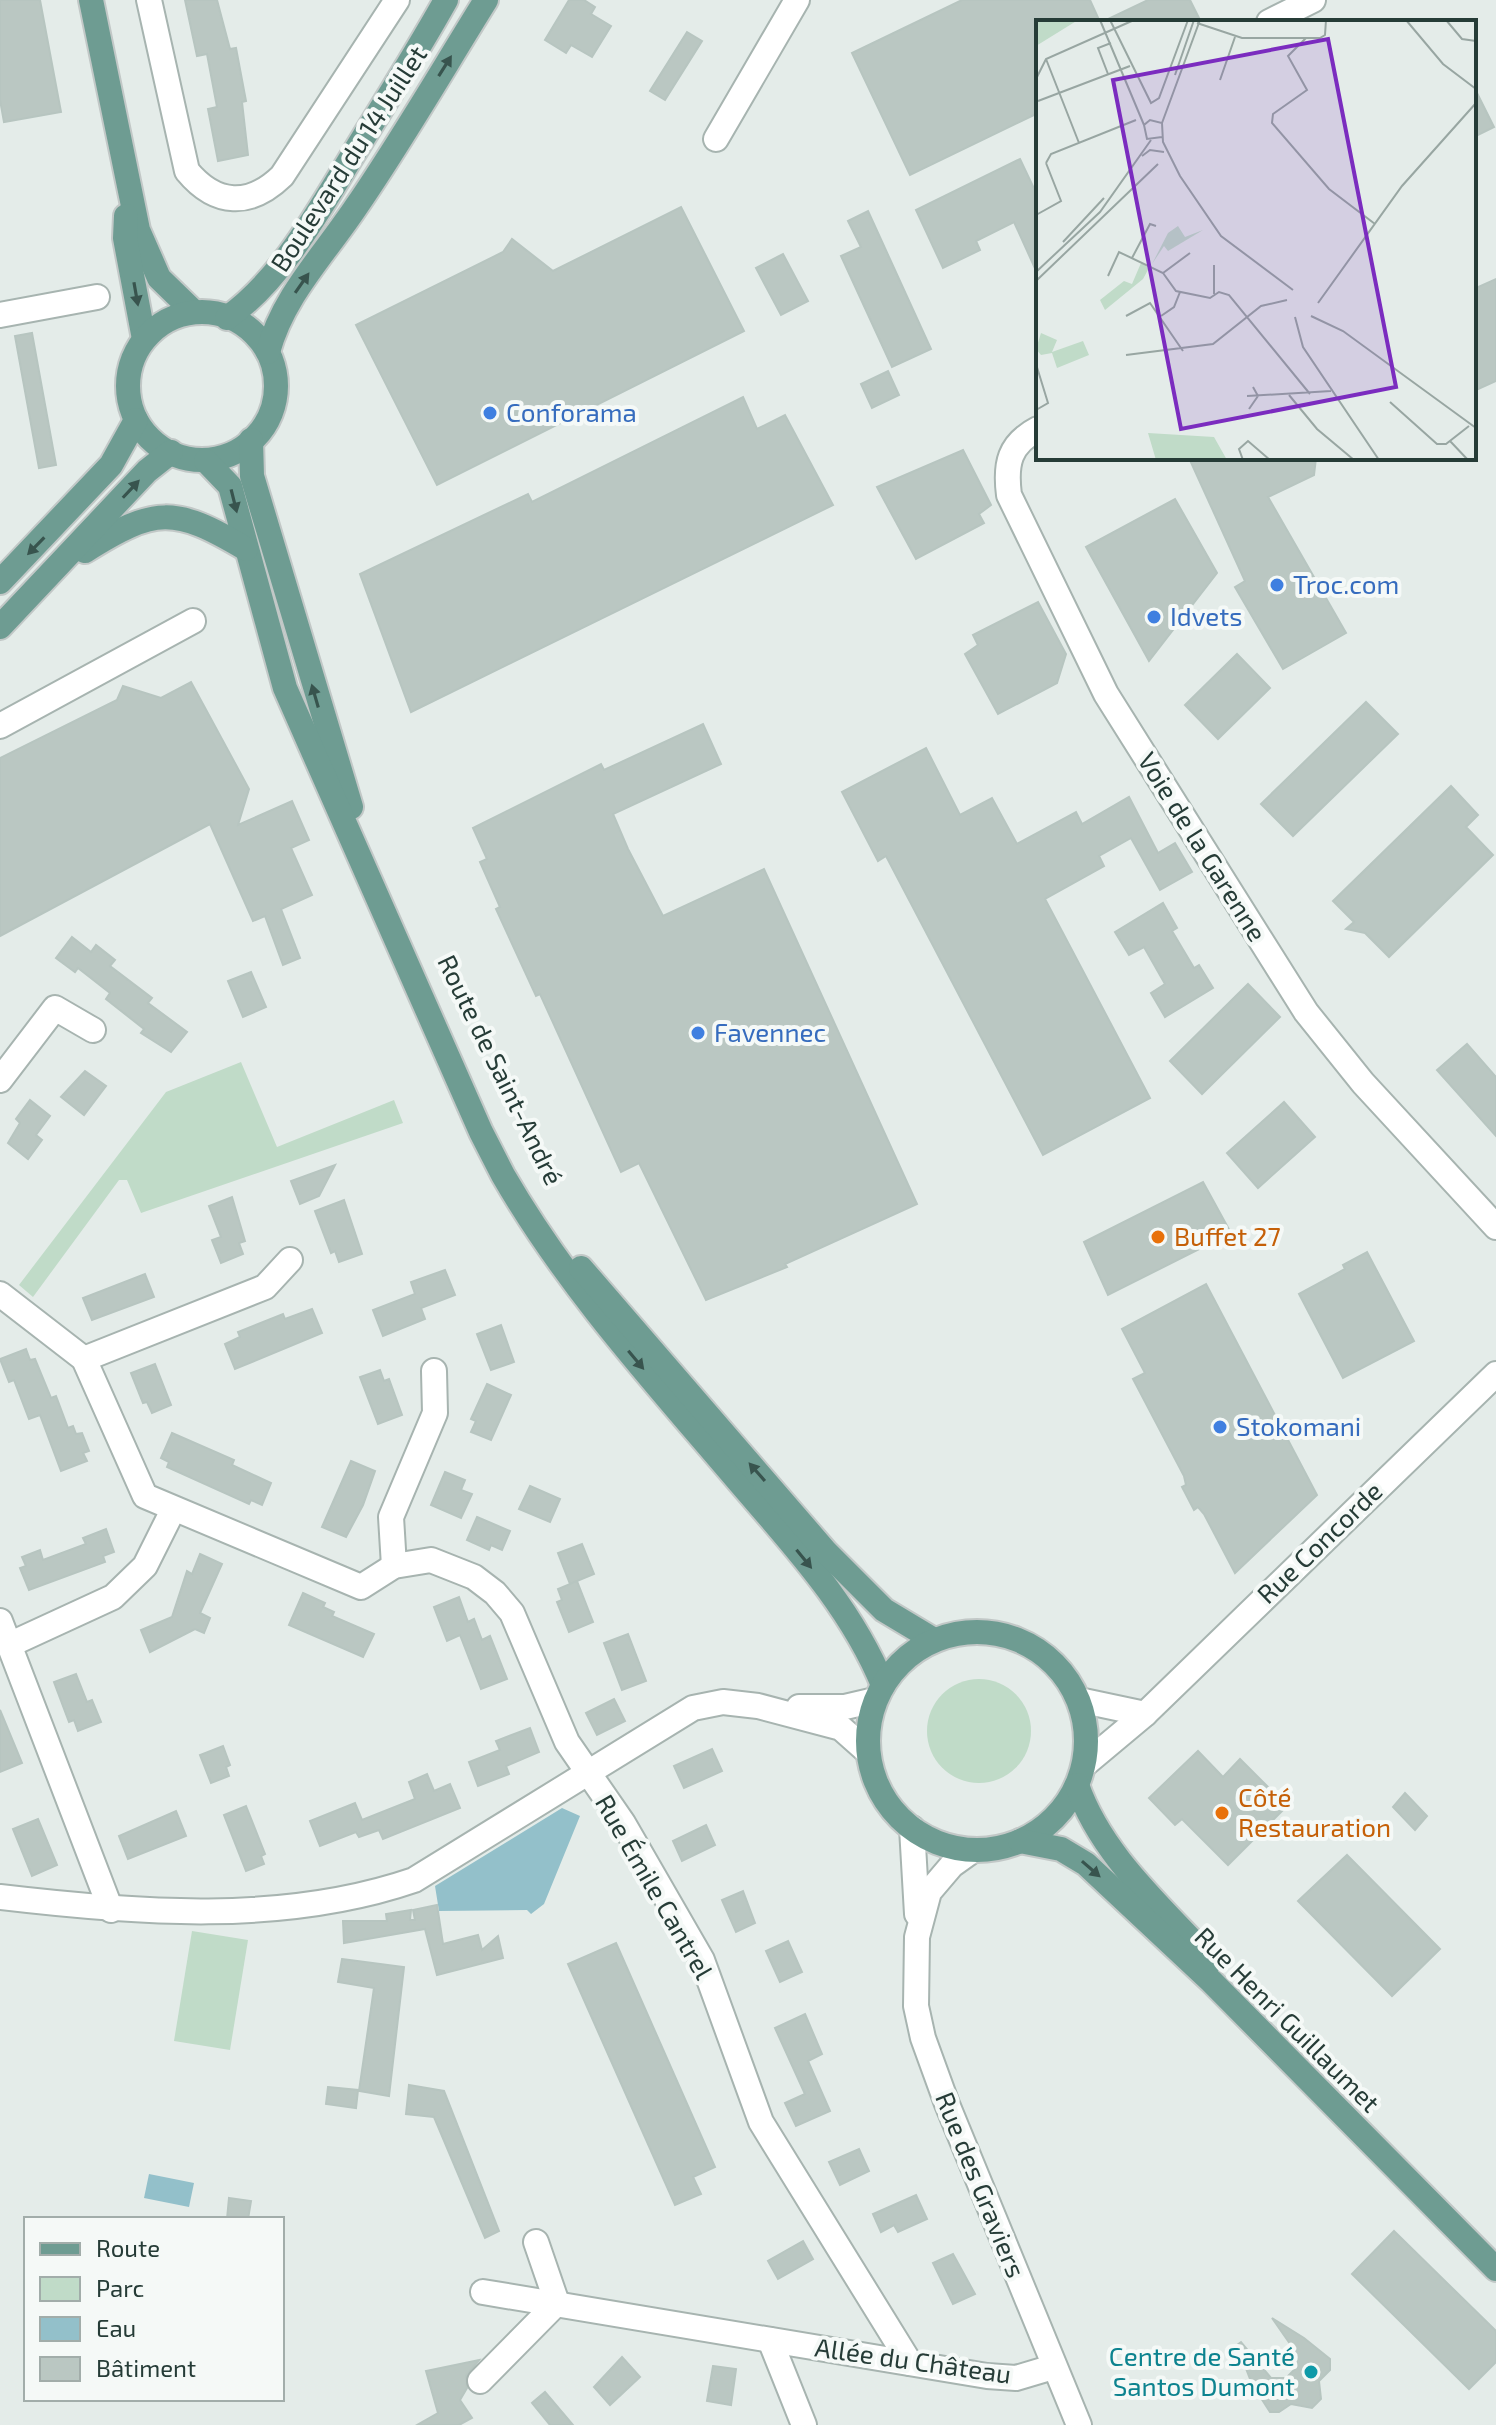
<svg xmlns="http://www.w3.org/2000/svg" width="1496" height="2425" font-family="'Exo 2',sans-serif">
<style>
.green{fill:#c0dbc8}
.water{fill:#93c0ca}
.building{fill:#bac7c2;stroke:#b7c5c0;stroke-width:2}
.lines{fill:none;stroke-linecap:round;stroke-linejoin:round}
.minor-casing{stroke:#a7b4b0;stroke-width:28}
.major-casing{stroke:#c2c8c7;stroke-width:28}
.minor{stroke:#fff;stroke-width:24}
.major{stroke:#6e9c92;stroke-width:24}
.oneway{fill:#38544e}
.shop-dot{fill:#3f7fe0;stroke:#f5f9f7;stroke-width:3}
.food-dot{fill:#e8710a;stroke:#f5f9f7;stroke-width:3}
.culture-dot{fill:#0f9aa8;stroke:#f5f9f7;stroke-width:3}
.labels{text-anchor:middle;stroke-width:8;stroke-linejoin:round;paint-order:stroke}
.street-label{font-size:26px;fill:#263c37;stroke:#f5f9f7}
.shop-label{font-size:26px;fill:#366cbe;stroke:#f5f9f7;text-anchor:start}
.food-label{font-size:26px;fill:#c56008;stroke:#f5f9f7;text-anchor:start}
.culture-label{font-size:26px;fill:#0d838f;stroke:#f5f9f7;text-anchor:end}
.inset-road{fill:none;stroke:#98a6a2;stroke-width:2}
.view{fill:#7b2cbf;fill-opacity:0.15;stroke:#7b2cbf;stroke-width:4}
.inset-edge{fill:none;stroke:#263c37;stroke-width:4}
</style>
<rect width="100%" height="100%" fill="#e4ece9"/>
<g class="green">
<path d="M241 1062 277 1147 394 1100 403 1123 141 1213 127 1180H119L33 1297 19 1285 166 1092Z"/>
<circle cx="979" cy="1731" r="52"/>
<path d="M192 1931 248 1940 230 2050 174 2041Z"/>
</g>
<g class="water">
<path d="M562 1808 580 1816 544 1904 531 1914 527 1910 439 1911 435 1886Z"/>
<path d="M149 2174 194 2183 189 2207 144 2198Z"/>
</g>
<g class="building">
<path d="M0 0H40L61 112 4 122 0 100Z"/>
<path d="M185 0H217L230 49 236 48 246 101 242 102 248 155 218 161 208 109 217 107 207 54 197 56Z"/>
<path d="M569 0H584L595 7 591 14 611 26 592 57 571 45 566 53 545 40Z"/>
<path d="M962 0H1090L1100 22H1038V113L910 175 852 53Z"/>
<path d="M1148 0H1190L1201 22H1102Z"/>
<path d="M687 32 702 41 665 100 650 91Z"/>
<path d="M1474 87 1494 127 1474 137Z"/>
<path d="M1020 159 1038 197V275L1014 222 976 241 980 250 943 268 916 210Z"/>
<path d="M681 207 744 331 437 485 356 325 503 252 512 239 553 271Z"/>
<path d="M868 211 931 349 892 367 841 256 861 247 848 221Z"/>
<path d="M783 254 808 301 781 315 756 268Z"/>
<path d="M1496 279V381L1474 391V289Z"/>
<path d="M32 333 56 465 39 468 15 336Z"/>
<path d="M888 371 899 395 872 408 861 384Z"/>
<path d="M743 397 757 429 785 415 833 505 411 712 360 574 528 494 532 502Z"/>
<path d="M963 450 991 505 979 514 984 523 916 559 877 487Z"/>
<path d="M1189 458H1316L1314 475 1268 497 1346 633 1283 669 1235 587 1245 581Z"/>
<path d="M1175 499 1217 573 1149 661 1086 547Z"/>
<path d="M1038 602 1066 654 1057 683 998 714 965 654 978 645 973 635Z"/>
<path d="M1237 654 1270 688 1218 739 1185 705Z"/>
<path d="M191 682 249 789 238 825 292 801 309 840 291 848 312 895 281 909 300 958 283 965 265 916 253 921 210 824 0 936V758L117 700 123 686 161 698Z"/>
<path d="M1366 702 1398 734 1293 836 1261 804Z"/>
<path d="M703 724 721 764 613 814 628 849 663 916 764 869 917 1204 785 1264 787 1267 706 1300 639 1163 621 1172 540 994 536 996 496 909 500 907 480 862 487 859 473 828 601 764 604 770Z"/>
<path d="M926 748 960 815 992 798 1017 844 1076 812 1082 824 1129 797 1158 853 1175 843 1192 872 1160 890 1131 838 1099 856 1104 866 1045 899 1150 1098 1043 1155 886 856 878 861 842 792Z"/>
<path d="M1451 786 1478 815 1466 827 1493 855 1389 957 1365 933 1346 929 1354 922 1333 901Z"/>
<path d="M1163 903 1177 928 1172 931 1194 968 1199 965 1213 988 1165 1017 1151 993 1165 984 1144 947 1129 955 1115 932Z"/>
<path d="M72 937 91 952 96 945 115 960 110 966 152 998 148 1003 187 1032 171 1052 141 1033 144 1029 106 999 110 993 78 968 75 972 56 958Z"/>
<path d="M251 972 266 1007 243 1017 228 981Z"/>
<path d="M1248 984 1280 1017 1202 1094 1170 1061Z"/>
<path d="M1467 1044 1496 1077V1136L1437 1070Z"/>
<path d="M85 1071 106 1086 84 1115 61 1097Z"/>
<path d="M30 1100 50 1116 36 1135 42 1140 28 1159 8 1143 20 1123 16 1119Z"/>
<path d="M1284 1102 1315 1137 1258 1188 1227 1153Z"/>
<path d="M335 1165 319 1196 300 1204 291 1181Z"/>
<path d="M1203 1182 1231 1233 1108 1295 1084 1242Z"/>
<path d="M232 1197 245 1241 239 1243 243 1254 221 1263 212 1240 221 1237 209 1206Z"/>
<path d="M344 1200 362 1254 339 1262 335 1251 331 1253 315 1211Z"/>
<path d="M1367 1252 1414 1341 1343 1378 1299 1294 1345 1269 1343 1265Z"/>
<path d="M445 1270 455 1295 421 1308 425 1319 383 1336 373 1310 415 1294 411 1282Z"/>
<path d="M145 1274 154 1297 92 1320 83 1298Z"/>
<path d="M1206 1284 1317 1495 1235 1573 1204 1514 1198 1507 1194 1510 1182 1487 1186 1485 1184 1476 1133 1379 1145 1373 1122 1329Z"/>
<path d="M312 1309 322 1333 235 1369 225 1344 240 1337 238 1332 283 1314 285 1319Z"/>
<path d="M501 1325 514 1362 491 1370 477 1334Z"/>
<path d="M26 1349 30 1360 35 1359 51 1398 56 1396 68 1428 73 1426 76 1434 82 1433 89 1451 83 1453 87 1461 61 1471 40 1415 29 1419 14 1380 9 1382 0 1359Z"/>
<path d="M155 1364 171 1405 152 1413 147 1402 143 1403 131 1373Z"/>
<path d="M380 1370 384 1381 389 1379 402 1415 378 1424 360 1377Z"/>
<path d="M487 1384 511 1395 491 1440 471 1432 476 1421 471 1419Z"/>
<path d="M172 1433 234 1460 232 1465 271 1483 262 1505 251 1500 249 1504 167 1467 169 1462 161 1458Z"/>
<path d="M351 1461 375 1471 363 1505 346 1537 322 1527Z"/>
<path d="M445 1472 465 1480 461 1490 472 1494 461 1518 431 1505Z"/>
<path d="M530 1486 560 1499 550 1522 519 1509Z"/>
<path d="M477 1517 510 1531 502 1550 491 1545 489 1550 467 1540Z"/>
<path d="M106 1529 114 1552 103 1556 105 1562 29 1590 20 1568 26 1566 22 1557 40 1550 43 1560 86 1544 83 1538Z"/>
<path d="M582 1544 594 1574 570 1584 558 1553Z"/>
<path d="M200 1554 222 1564 200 1613 210 1618 204 1633 195 1629 150 1652 141 1630 172 1617 187 1571 192 1574Z"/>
<path d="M577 1581 593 1622 569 1632 557 1602 562 1600 558 1589Z"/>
<path d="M303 1593 325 1603 323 1607 334 1612 332 1616 374 1634 363 1657 289 1625Z"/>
<path d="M459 1597 468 1622 474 1619 482 1640 490 1636 507 1679 481 1689 460 1635 447 1641 434 1607Z"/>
<path d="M628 1634 646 1681 622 1690 604 1643Z"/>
<path d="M76 1674 87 1702 92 1700 101 1722 78 1731 74 1720 69 1722 54 1682Z"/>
<path d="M614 1699 625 1721 597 1735 586 1713Z"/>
<path d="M0 1710 22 1763 0 1772Z"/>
<path d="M530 1728 539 1752 506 1766 509 1774 478 1786 469 1762 500 1750 496 1741Z"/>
<path d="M223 1746 230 1765 226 1767 229 1776 211 1783 200 1755Z"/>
<path d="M712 1749 722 1771 684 1788 674 1766Z"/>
<path d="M1198 1751 1223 1777 1240 1759 1287 1806 1228 1865 1182 1819 1175 1825 1149 1798Z"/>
<path d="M427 1774 434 1791 450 1784 460 1808 383 1839 379 1830 359 1837 356 1832 320 1846 310 1821 355 1803 362 1820 415 1799 409 1782Z"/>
<path d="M1405 1793 1427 1816 1415 1830 1393 1807Z"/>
<path d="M246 1806 265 1854 261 1856 264 1864 246 1871 224 1815Z"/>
<path d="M176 1811 186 1836 128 1859 119 1836Z"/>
<path d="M38 1819 57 1865 32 1876 13 1829Z"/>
<path d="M706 1825 715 1845 682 1861 673 1841Z"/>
<path d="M1347 1855 1440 1949 1392 1996 1298 1901Z"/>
<path d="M743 1891 755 1923 736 1932 722 1900Z"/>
<path d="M437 1905 443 1944 478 1935 482 1950 498 1936 503 1958 437 1975 425 1929 344 1943 343 1921H387L386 1914 411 1910 410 1920H415L413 1910Z"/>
<path d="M788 1941 802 1972 780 1982 766 1951Z"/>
<path d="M616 1943 715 2167 693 2177 701 2194 675 2205 568 1964Z"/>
<path d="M342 1959 404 1967 389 2096 359 2091 374 1988 338 1982Z"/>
<path d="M805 2014 822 2054 808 2061 830 2111 796 2126 785 2103 805 2094 775 2028Z"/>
<path d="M409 2085 444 2091 499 2231 485 2238 434 2117 406 2114Z"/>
<path d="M328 2087 358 2090 356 2108 326 2104Z"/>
<path d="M859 2149 869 2171 840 2185 829 2162Z"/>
<path d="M916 2195 927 2219 898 2232 894 2225 881 2232 873 2214Z"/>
<path d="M229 2198 251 2201 248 2219H227Z"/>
<path d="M1394 2231 1496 2331V2362L1469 2389 1352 2274Z"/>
<path d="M803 2241 813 2259 778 2279 768 2261Z"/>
<path d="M953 2254 975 2294 953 2304 933 2263Z"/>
<path d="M1272 2318 1304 2338 1330 2359V2370L1319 2381 1321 2399 1312 2408 1291 2404 1279 2412H1270L1252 2384 1237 2345 1241 2342 1271 2378H1286L1297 2367 1295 2351Z"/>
<path d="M622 2357 640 2377 610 2405 594 2387Z"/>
<path d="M479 2360 466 2376 467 2388 460 2400 472 2418 459 2425H417L438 2413 426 2371Z"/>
<path d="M713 2366 736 2369 731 2405 707 2401Z"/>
<path d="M545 2392 573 2425H550L532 2403Z"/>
</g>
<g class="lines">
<defs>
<g id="minor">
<path d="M149 0 187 171C216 206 250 207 282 176L397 0"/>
<path d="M1269 22 1313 0"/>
<path d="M716 139 797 0"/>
<path d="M0 315 97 297"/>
<path d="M1038 429C1009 444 1005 464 1009 495L1106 694 1306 1012 1363 1083 1496 1227"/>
<path d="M0 726 193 621"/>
<path d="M0 1080 55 1008 93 1030"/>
<path d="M0 1294 84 1359 145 1496 361 1587 394 1566 431 1560 474 1577 495 1593 512 1613 567 1742 623 1823 702 1960 761 2122 910 2363"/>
<path d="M84 1359 265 1287 290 1260"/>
<path d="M394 1566 391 1517 435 1413 434 1371"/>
<path d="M0 1621 111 1910"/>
<path d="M11 1644 113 1597 145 1566 173 1510"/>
<path d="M1079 1700 1145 1714"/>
<path d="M799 1707H845L875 1700"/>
<path d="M1084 1765 1145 1714 1496 1374"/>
<path d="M912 1828 917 1914"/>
<path d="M973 1850 952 1865 929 1892 917 1937 916 2006 923 2038 947 2104 1079 2425"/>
<path d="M0 1897C135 1913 283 1925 414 1880L693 1708 723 1702 758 1706 841 1728 868 1752"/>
<path d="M483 2292 987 2376 1016 2378 1053 2367"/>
<path d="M770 2340 804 2425"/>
<path d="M480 2381 557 2303 536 2242"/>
</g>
<g id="major">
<path d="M91 0 138 230 159 278 194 312"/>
<path d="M126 216 125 238 144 339"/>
<circle cx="202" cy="386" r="74"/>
<path d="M227 318C282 279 319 210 354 153 385 102 417 52 446 0"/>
<path d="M268 352C283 296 324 255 356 207 402 140 443 69 486 0"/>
<path d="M251 440 252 476 351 807"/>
<path d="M206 461 230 486 285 688 481 1132 503 1175C568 1288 656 1384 740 1483 794 1546 851 1607 883 1685"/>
<path d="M85 551C155 507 174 506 246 549"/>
<path d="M0 582 111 465 136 420"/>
<path d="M0 627 147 471 171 452"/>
<path d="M581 1268 826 1552 884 1610 934 1640"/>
<circle cx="977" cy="1741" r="109"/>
<path d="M1077 1785C1101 1855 1162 1907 1211 1961"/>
<path d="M1020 1841 1061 1849 1086 1864 1211 1981 1496 2269"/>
</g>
</defs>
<use href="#minor" class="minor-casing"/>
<use href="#major" class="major-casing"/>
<use href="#minor" class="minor"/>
<use href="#major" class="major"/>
</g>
<defs><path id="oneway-solid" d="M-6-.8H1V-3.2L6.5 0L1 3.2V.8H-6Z" transform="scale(2)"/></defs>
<g class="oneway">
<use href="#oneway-solid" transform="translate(445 66) rotate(-58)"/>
<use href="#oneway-solid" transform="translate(302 283) rotate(-55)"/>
<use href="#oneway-solid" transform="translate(136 294) rotate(80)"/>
<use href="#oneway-solid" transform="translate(131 489) rotate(-47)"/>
<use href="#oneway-solid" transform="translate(234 501) rotate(76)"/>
<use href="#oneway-solid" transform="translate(36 546) rotate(134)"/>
<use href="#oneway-solid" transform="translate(315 696) rotate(-106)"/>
<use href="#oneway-solid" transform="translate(636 1360) rotate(50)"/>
<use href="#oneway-solid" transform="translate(757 1472) rotate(-131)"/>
<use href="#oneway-solid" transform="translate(804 1559) rotate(51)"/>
<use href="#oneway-solid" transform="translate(1091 1869) rotate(41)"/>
</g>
<g class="shop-dot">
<circle cx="490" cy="413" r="8"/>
<circle cx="1277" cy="585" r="8"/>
<circle cx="1154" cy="617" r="8"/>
<circle cx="698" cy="1033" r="8"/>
<circle cx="1220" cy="1427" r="8"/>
</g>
<g class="food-dot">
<circle cx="1158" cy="1237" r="8"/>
<circle cx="1222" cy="1813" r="8"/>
</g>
<circle class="culture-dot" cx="1311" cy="2372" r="8"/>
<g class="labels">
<g class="street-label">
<text transform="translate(349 159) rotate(-57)" y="9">Boulevard du 14 Juillet</text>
<text transform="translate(1202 847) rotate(58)" y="9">Voie de la Garenne</text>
<text transform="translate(500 1070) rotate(64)" y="9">Route de Saint-André</text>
<text transform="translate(1320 1543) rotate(-44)" y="9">Rue Concorde</text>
<text transform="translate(654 1887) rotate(60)" y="9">Rue Émile Cantrel</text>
<text transform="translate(1287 2020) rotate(45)" y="9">Rue Henri Guillaumet</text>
<text transform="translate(980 2185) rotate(68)" y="9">Rue des Graviers</text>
<text transform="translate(913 2361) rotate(8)" y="9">Allée du Château</text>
</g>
<g class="shop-label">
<text x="506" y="422">Conforama</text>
<text x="1293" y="594">Troc.com</text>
<text x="1170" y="626">Idvets</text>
<text x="714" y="1042">Favennec</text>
<text x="1236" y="1436">Stokomani</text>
</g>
<g class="food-label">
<text x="1174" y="1246">Buffet 27</text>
<text x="1238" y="1807">Côté<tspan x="1238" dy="30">Restauration</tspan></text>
</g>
<g class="culture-label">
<text x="1295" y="2366">Centre de Santé<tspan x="1295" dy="30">Santos Dumont</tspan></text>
</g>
</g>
<g transform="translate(1036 20)">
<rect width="440" height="440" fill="#e4ece9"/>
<path d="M0 0H42L0 26ZM142 206 149 217 167 210 132 231 128 226 116 244 132 213ZM105 243 113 248 107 259 69 290 64 280 88 261 96 264ZM5 313 21 320 16 332 47 321 53 335 21 348 16 333 5 335 0 329ZM112 413 178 417 191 440H120Z" fill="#c0dbc8"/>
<path class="inset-road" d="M64 0 108 105M74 0 115 83 123 78 152 0M370 0 407 44 440 69M410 0 426 19 440 21M161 3 206 18H284L289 15 290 0M270 18 252 36 271 70 237 94 236 103 293 169 339 204M10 39 43 123M72 54 62 28 75 23M139 55 158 0M0 59 10 39 98 0M184 60 199 17M2 81 94 46M126 103 164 0M126 117 111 119 108 105 114 100 126 103 127 122 144 156 185 216 257 270M106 136 114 130 128 132M10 143 15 134 100 100M0 195 25 181 10 143M27 222 68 178M96 238 114 204 120 206M0 252 64 192 115 120M127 253 154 233M72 256 83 232 127 253 140 271 174 278 183 272 193 275 274 374M0 261 122 144M178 274V245M282 283 366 166 440 83M90 296 114 283 147 331M125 296 138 287 144 272M275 296 307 311 440 408M259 297 267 327 343 440M90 335 177 324 225 286 251 280M0 344 12 383 0 390M253 375 281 409 318 440M211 376 295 371M354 382 401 424H410L433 406M213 389 222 376 217 367M414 421 432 440M207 440 203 429 212 421 234 440"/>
<path class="view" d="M292 19 360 367 145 409 77 60Z"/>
<rect width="440" height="440" class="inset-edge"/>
</g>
<rect x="24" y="2217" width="260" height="184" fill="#f5f9f7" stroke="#a2adaa" stroke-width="2"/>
<rect x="40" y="2243" width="40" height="12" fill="#6e9c92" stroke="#a2adaa" stroke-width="2"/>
<text x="96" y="2257" font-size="24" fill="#263c37">Route</text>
<rect x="40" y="2277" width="40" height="24" fill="#c0dbc8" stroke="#a2adaa" stroke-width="2"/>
<text x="96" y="2297" font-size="24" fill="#263c37">Parc</text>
<rect x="40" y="2317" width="40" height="24" fill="#93c0ca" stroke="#a2adaa" stroke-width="2"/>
<text x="96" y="2337" font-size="24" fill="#263c37">Eau</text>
<rect x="40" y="2357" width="40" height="24" fill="#bac7c2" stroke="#a2adaa" stroke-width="2"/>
<text x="96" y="2377" font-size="24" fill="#263c37">Bâtiment</text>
</svg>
